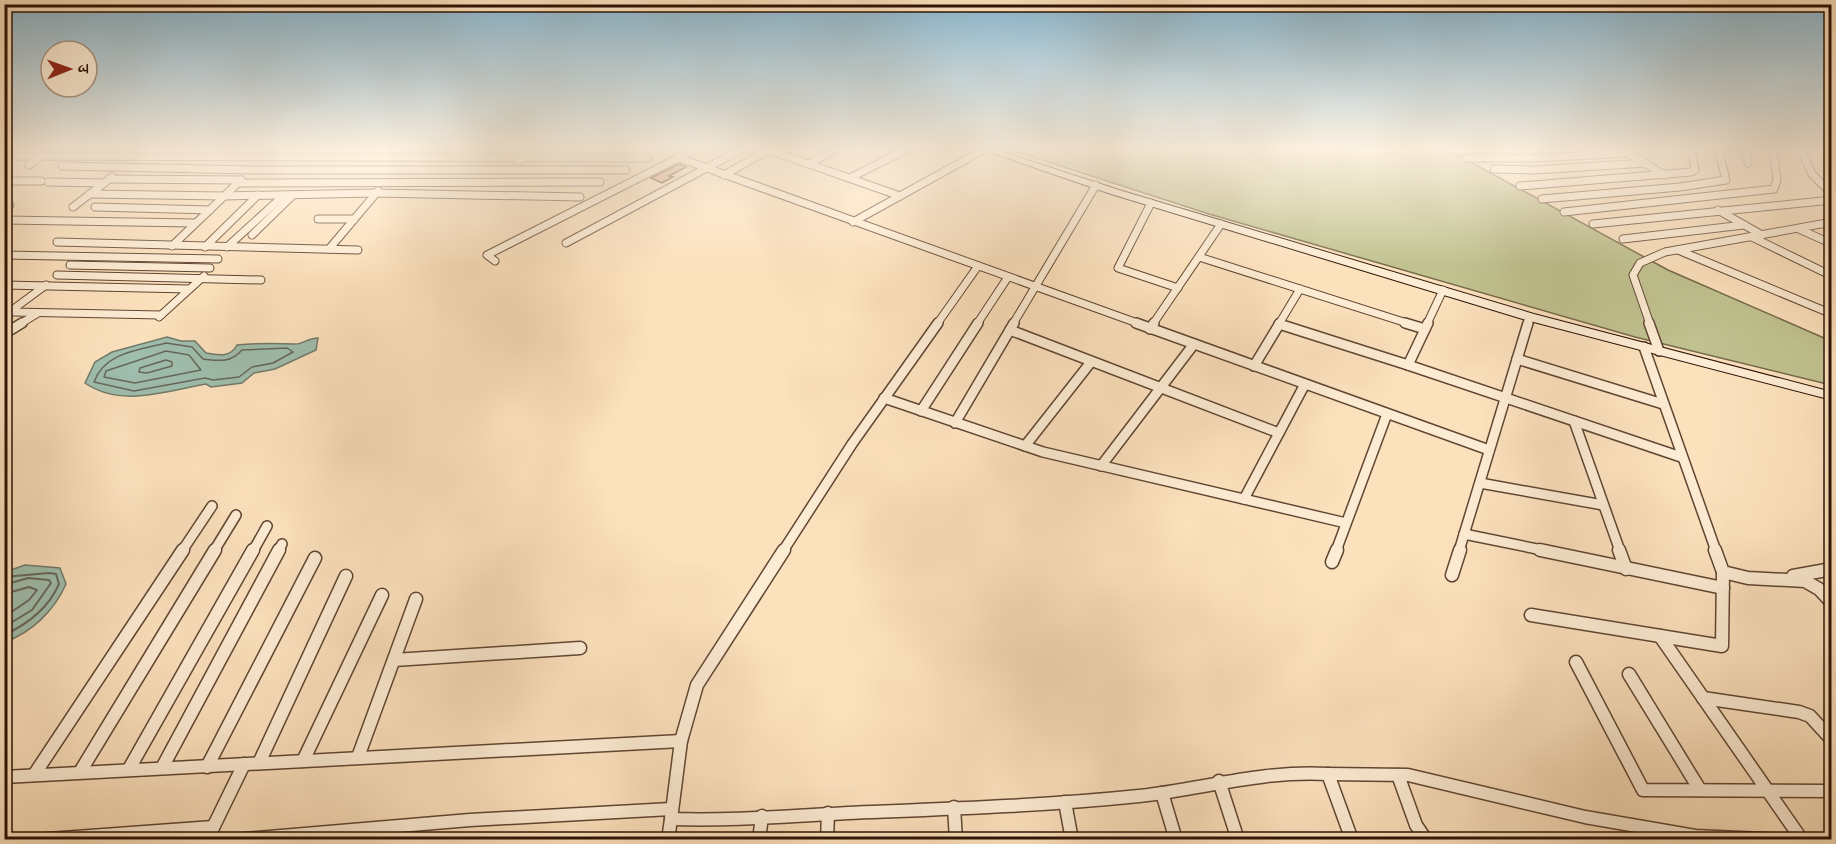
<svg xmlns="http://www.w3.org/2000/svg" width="1836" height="844" font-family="Alegreya,'Noto Serif Devanagari',serif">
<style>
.green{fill:#c0c290;stroke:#766a4a;stroke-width:1.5}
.water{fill:#9fbeae;stroke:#717a6a;stroke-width:1.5}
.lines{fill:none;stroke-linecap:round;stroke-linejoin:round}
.shore-far1{stroke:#666859;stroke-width:1.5}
.shore{stroke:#666859;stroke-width:2}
.building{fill:#dca379;stroke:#2c1304;stroke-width:1.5}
.street-far2-casing{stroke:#604632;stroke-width:9}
.street-far1-casing{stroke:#604632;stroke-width:12}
.street-casing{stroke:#604632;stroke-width:15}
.secondary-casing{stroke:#2c1304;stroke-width:2}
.street-far2{stroke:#fdecd4;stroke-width:7}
.street-far1{stroke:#fdecd4;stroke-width:9}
.street{stroke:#fdecd4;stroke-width:12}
.secondary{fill:#fdecd4;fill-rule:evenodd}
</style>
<rect width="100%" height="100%" fill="#fce1bd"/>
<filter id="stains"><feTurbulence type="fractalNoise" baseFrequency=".00333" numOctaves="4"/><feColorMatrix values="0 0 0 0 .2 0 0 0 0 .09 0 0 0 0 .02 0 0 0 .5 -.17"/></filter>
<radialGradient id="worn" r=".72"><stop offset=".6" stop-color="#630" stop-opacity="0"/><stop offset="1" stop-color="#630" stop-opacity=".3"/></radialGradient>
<path class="green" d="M1005 148H1445L1668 270 1831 341V385L1635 337 1209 214Z"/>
<g class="water">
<path d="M167 337 181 341H195L206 353C219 355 230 358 237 345 257 343 275 343 295 344 301 345 308 338 318 338L316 350 275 369 254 373 242 383 211 387 206 384C166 391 121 408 85 383L95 362 112 352Z"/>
<path d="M25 565 60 568 66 584C54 611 32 632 5 642V572Z"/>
</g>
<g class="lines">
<g class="shore-far1">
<path d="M166 343 192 347 203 359C219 361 231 363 242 350L287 348 293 352 273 363 252 367 239 377 213 380 205 378 134 391 94 382C105 352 139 350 166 343Z"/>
<path d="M166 351 189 355 201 370 135 383 104 377 106 371Z"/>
<path d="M166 360 172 362V366L147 373 139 372 140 368Z"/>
</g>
<g class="shore">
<path d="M4 577 49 573 56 574 59 584C48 609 28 624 4 635"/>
<path d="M4 585 28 578 49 580 51 583 32 610 4 627"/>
<path d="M4 594 29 587 37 590 29 600 4 617"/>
</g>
</g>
<path class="building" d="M679 164 686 167 669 176 673 177 662 183 651 178Z"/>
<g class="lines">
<defs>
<g id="street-far2">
<path d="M1620 148 1664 175"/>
<path d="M1745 148 1748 163"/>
<path d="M1800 148 1812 174 1832 194"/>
<path d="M1826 148 1832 166"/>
<path d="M769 150 900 196"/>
<path d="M4 156 648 158"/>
<path d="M679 158 1140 324"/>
<path d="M1466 158H1535L1628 153"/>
<path d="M518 162 526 148"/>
<path d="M809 164 838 148"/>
<path d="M29 165 42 156"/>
<path d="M62 166 252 170H626"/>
<path d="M1494 169 1535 170 1646 163"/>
<path d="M724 175 772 148"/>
<path d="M850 178 909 148"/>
<path d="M110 179 241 180"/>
<path d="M4 181H41"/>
<path d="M48 182 104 183"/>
<path d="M238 183 600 182"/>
<path d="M1520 186 1691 172 1695 170 1691 148"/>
<path d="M89 194 224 196 376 193 580 197"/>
<path d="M1542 199 1680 187 1726 180 1718 148"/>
<path d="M1151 203 1118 268 1178 288"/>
<path d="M4 205H10"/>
<path d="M73 207 112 177"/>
<path d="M95 207 210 210"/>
<path d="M1718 210 1762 235"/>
<path d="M1564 212 1774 189 1777 180 1773 148"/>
<path d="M318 219H354"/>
<path d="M4 220 195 223"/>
<path d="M853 222 985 149"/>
<path d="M1593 224 1832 200"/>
<path d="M1799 229 1832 244"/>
<path d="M252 235 293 195"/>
<path d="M1752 237 1832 276"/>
<path d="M1623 239 1744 225"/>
<path d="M57 242 358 250"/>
<path d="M566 243 744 148"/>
<path d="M172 246 241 180"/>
<path d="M205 247 258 195"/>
<path d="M227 247 284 195"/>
<path d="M329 249 378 191"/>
<path d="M1678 250 1832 314"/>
<path d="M4 255 218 259"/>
<path d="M1199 257 1410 324"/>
<path d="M495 261 487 255 698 148"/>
<path d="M70 265 210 268"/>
<path d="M57 275 261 280"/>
<path d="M4 285 189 289"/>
<path d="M13 312 161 315"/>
<path d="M4 316 46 285"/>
<path d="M159 317 204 276"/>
<path d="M20 324 38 313"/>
<path d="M937 324 978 266"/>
<path d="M977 324 1008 277"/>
<path d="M1013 324 1096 185"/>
<path d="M1153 324 1221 224"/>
<path d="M1279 324 1300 289"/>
<path d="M1427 324 1443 290"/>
<path d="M1528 324 1530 317"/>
<path d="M1650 324 1633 275 1640 263 1665 252 1832 222"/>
</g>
<g id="street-far1">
<path d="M1136 323 1489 450"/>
<path d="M1405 323 1425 329"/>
<path d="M1428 323 1408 365 1681 457"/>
<path d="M1649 323 1659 351"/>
<path d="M1279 324 1408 365"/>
<path d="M1150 329 1154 323"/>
<path d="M1010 330 1279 433"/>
<path d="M4 334 22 323"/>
<path d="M1644 347 1716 551"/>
<path d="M1517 359 1663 404"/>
<path d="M1254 366 1280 323"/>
<path d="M884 398 1043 452 1346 523"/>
<path d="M921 411 978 323"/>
<path d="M1574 421 1620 551"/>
<path d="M955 423 1014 323"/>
<path d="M1025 446 1091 362"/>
<path d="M1101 466 1194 344"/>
<path d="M1480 483 1603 505"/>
<path d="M1244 499 1305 384"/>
<path d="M1464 534 1547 551"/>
<path d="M182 551 212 506"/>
<path d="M214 551 236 515"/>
<path d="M253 551 267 526"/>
<path d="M278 551 282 544"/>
<path d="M783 551 852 444 938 323"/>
<path d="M1336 551 1387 414"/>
<path d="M1459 551 1528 323"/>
</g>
<g id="street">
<path d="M1540 550 1723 588"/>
<path d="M1619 550 1626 569"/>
<path d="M1715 550 1723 572 1748 578 1805 581 1819 589 1832 603"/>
<path d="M1332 562 1337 550"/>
<path d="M1452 575 1460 550"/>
<path d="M1793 576 1832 569"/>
<path d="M1531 615 1722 646 1723 572"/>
<path d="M1660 636 1802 840"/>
<path d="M394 660 580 648"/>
<path d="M1576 662 1643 790 1832 791"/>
<path d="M1629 674 1700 790"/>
<path d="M1703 698 1799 712 1810 716 1832 740"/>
<path d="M681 741 697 685 784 550"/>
<path d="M358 757 416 599"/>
<path d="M303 761 382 595"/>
<path d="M259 763 346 576"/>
<path d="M207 767 315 558"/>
<path d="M162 768 279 550"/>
<path d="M129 769 253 550"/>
<path d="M80 772 215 550"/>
<path d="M1328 774 1408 775 1585 817 1695 836 1785 840"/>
<path d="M34 775 183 550"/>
<path d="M1398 775 1416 825 1426 840"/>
<path d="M4 777 681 741 671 819C730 821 789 816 848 813 945 809 1042 806 1139 796 1203 789 1263 770 1328 774L1352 840"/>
<path d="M1219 781 1238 840"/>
<path d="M1162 793 1176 840"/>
<path d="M1065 802 1072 840"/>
<path d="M954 807 956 840"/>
<path d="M35 840 213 827"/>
<path d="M207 840 244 764"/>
<path d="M234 840 470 820 671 809"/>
<path d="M668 840 671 819"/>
<path d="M759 840 762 816"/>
<path d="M827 840 828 813"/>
</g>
<path id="secondary" d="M978 148H991L1119 190 1534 314 1832 392V400L1526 320 1111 194Z"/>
</defs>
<use href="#street-far2" class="street-far2-casing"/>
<use href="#street-far1" class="street-far1-casing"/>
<use href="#street" class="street-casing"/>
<use href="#secondary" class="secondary-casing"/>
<use href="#street-far2" class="street-far2"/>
<use href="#street-far1" class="street-far1"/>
<use href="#street" class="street"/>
<use href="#secondary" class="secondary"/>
</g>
<linearGradient id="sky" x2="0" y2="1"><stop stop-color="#8bb8d1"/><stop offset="0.56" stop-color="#fef2e1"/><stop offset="1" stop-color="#fef2e1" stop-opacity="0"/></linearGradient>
<rect width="1836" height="266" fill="url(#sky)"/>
<rect width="1836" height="844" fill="none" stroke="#fce1bd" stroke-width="24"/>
<rect x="6" y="6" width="1824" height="832" fill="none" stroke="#2c1304" stroke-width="3"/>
<rect x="12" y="12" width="1812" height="820" fill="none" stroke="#2c1304" stroke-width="1.5"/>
<g transform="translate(69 69) rotate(89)"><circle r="28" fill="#fdecd4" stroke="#a99581" stroke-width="1.5"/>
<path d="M0-4.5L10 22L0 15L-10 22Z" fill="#8f2418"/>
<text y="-9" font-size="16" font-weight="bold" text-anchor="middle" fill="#2c1304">उ</text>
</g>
<rect width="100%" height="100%" filter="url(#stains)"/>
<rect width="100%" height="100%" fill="url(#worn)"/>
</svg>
